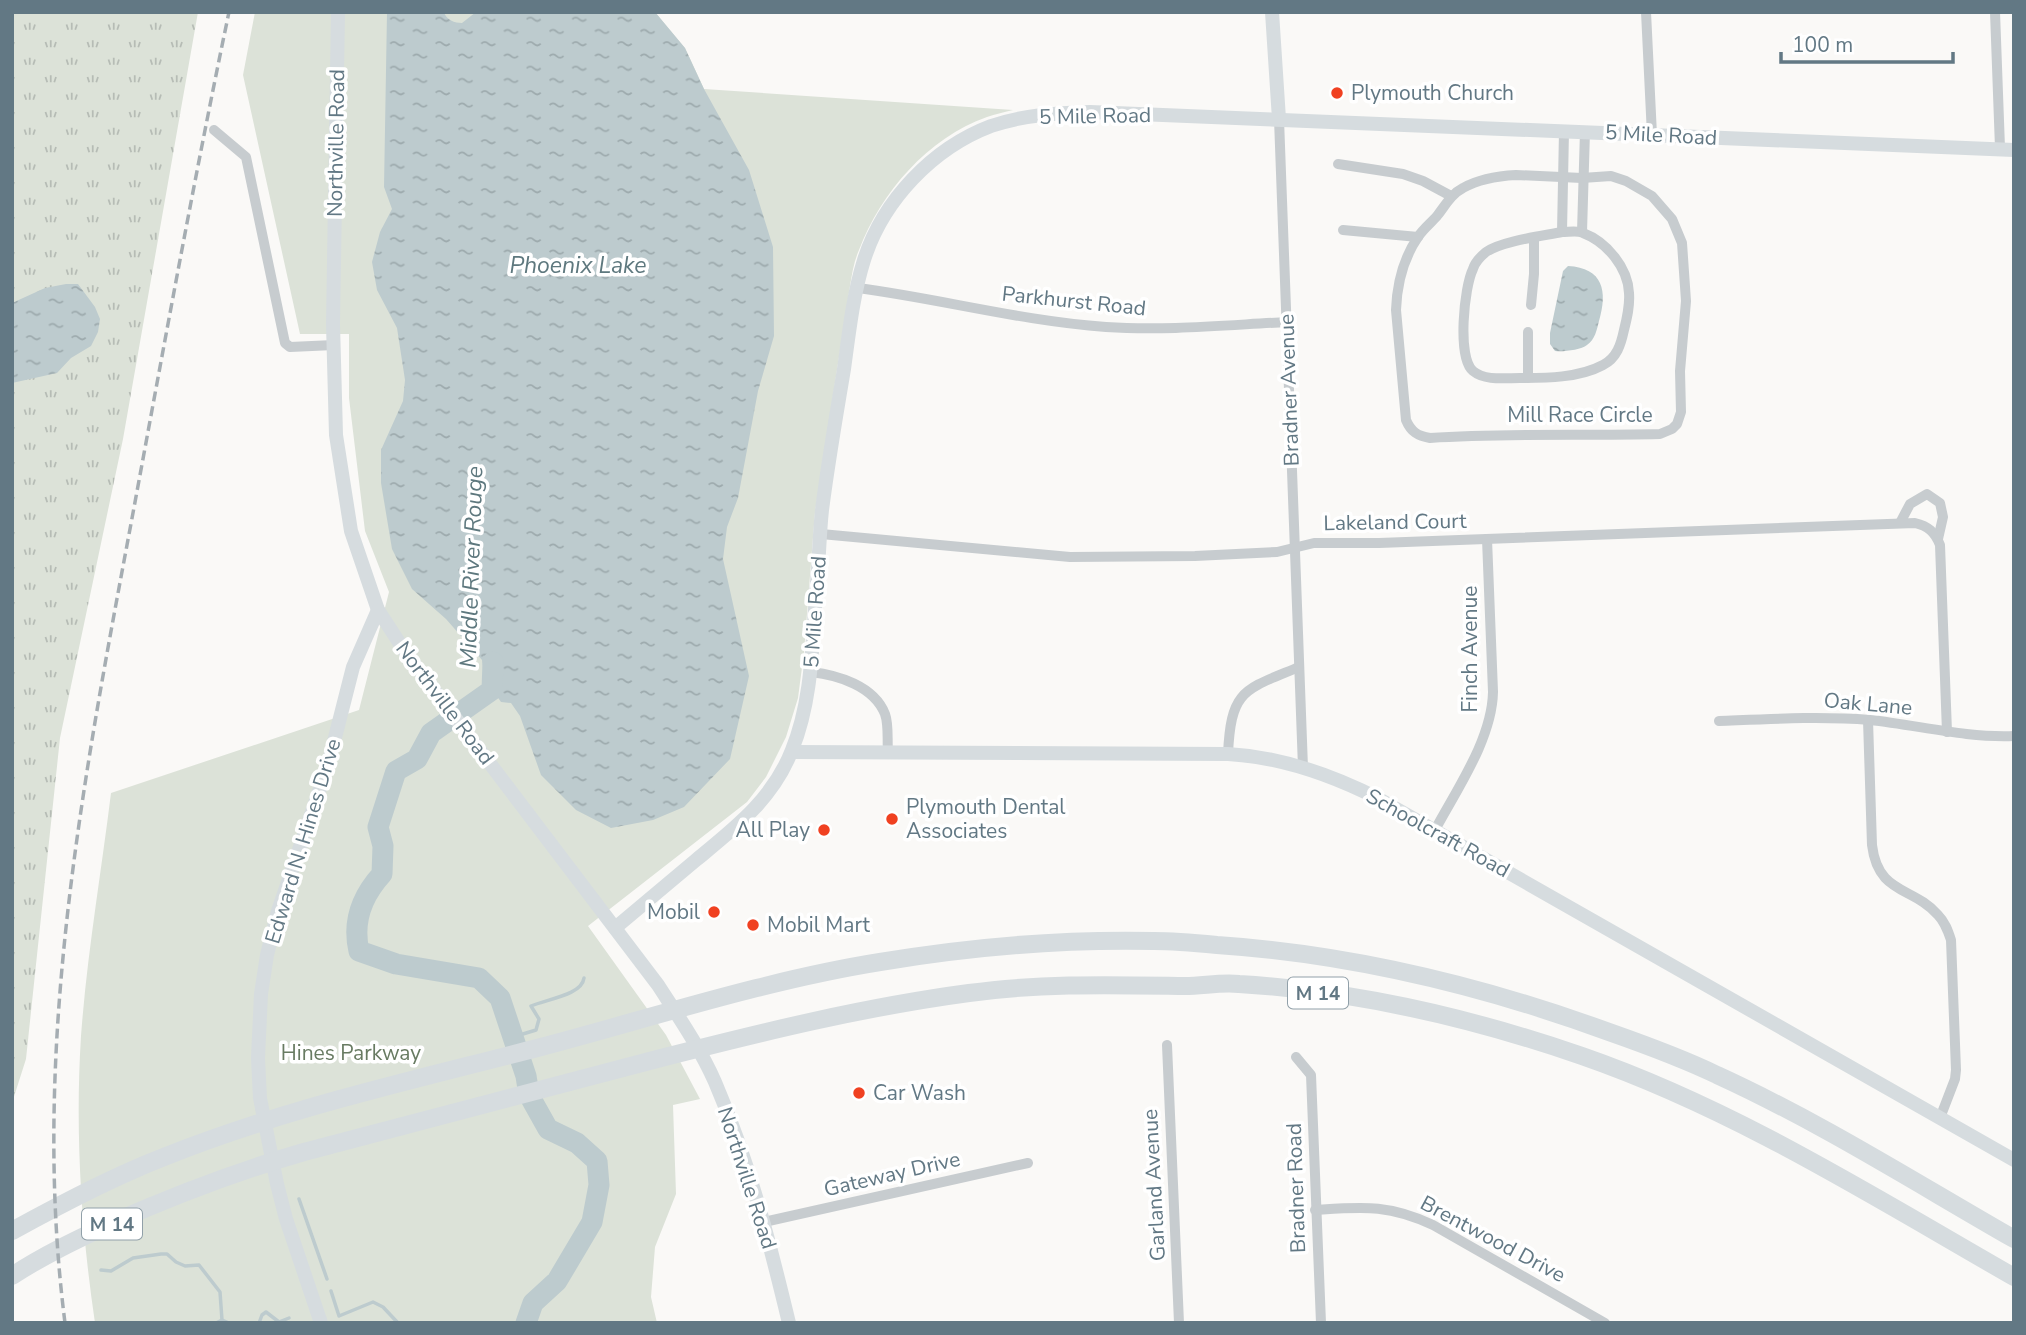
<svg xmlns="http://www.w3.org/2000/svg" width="2026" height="1335" font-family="'Nunito Sans',sans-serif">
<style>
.grass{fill:url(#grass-tufts)}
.park{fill:#dce2d8}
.water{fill:url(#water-ripples)}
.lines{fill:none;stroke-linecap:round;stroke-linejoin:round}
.stream{stroke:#bdcbce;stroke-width:3.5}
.river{stroke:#bdcbce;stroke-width:21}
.street{stroke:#c7cccf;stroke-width:10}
.secondary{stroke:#d6dcdf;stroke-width:14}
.highway{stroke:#d6dcdf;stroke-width:18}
.rail{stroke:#a5adb2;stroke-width:3.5;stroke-dasharray:10 5;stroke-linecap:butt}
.poi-dot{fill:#f04121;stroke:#fff;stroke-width:2.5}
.labels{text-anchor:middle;stroke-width:7;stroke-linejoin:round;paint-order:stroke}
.shield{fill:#fff;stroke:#91a0a9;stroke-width:2}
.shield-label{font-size:19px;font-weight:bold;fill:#627884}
.poi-label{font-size:21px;fill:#627884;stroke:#fff;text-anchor:start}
.street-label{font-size:21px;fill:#627884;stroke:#fff}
.park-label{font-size:21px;fill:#687b62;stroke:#fff}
.water-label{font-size:23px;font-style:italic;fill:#5e787e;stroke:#fff}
</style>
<defs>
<pattern id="grass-tufts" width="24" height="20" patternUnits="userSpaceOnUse" patternTransform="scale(1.75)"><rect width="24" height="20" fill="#dce2d8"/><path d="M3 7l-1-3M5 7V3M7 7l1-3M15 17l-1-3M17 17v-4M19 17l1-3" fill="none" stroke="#b6bcb5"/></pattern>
<pattern id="water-ripples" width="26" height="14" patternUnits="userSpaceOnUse" patternTransform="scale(1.75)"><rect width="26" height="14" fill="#bdcbce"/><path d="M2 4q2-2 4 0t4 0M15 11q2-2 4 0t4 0" fill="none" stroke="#9daaad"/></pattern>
</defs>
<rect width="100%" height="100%" fill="#faf9f7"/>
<path class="grass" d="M12 12H198L123 439 60 738 26 1059 12 1103Z"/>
<path class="park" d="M255 12H655L685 48 704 89 1013 110C1005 112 995 114 987 117 928 138 881 192 859 250 854 261 852 274 850 286L815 512 804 652 798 698 786 737 766 777 747 802 588 926 666 1035 700 1099 673 1105 676 1194 655 1247 651 1297 657 1323H95C81 1229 75 1131 81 1036 87 955 101 874 111 793L359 710 389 592 365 531 349 398V334H300L243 75Z"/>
<g class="water">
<path d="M387 12H444C446 20 455 23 462 23L476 12H655L685 48 704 89 749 170 773 247 774 336 758 391 738 498 727 527 723 559 749 676 730 759 684 807 653 820 611 828 576 810 541 775 520 716 511 703 501 702 485 679 482 660 446 619 412 589 392 549 381 483V450L403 401 405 380 397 328 377 290 372 262 380 232 392 209 384 187Z"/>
<path d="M1568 266C1603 268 1608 291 1599 321 1597 329 1595 340 1587 345 1581 350 1563 352 1555 351L1550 344V333L1563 271Z"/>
<path d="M66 284H78L95 307 100 319 98 332 91 346 71 358 57 373 12 383V303L45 288Z"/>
</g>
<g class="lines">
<g class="stream">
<path d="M513 1037 536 1030 539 1019 531 1006C547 999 582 995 584 978"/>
<path d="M299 1199 327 1279"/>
<path d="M101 1270 111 1271 133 1258 161 1254H167L176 1262 185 1266 199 1265 220 1292 222 1320"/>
<path d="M331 1291 339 1316 373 1302 383 1307 398 1323"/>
<path d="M222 1320 229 1323"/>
<path d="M216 1323 222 1320"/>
<path d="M259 1323 262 1315 266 1312 279 1322 289 1318"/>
</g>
<path class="river" d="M493 662 492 690 431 733 417 759 396 771 378 827 383 846 382 874C362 896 352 921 359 951L396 964 479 978 500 998 526 1076 529 1095 548 1129 577 1143 597 1161 599 1185 592 1222 557 1281 533 1303 526 1323"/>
<g class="street">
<path d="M1646 12 1652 135"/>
<path d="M1995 12 2000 148"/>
<path d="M1279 119 1303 768"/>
<path d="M214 130 246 157 285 343 290 347 334 345"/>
<path d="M1338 164 1403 174 1423 181 1451 196"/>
<path d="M1516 175 1582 178 1611 176 1626 181 1652 196 1672 219 1682 243 1686 301 1680 371 1681 412 1677 424 1672 429 1660 434C1584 436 1507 433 1430 438 1418 436 1411 432 1406 420L1396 310C1397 283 1403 259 1418 237 1423 229 1431 223 1437 216 1445 206 1451 194 1463 188 1479 179 1497 176 1516 175Z"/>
<path d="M1343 230 1418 237"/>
<path d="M1562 232C1569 232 1578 230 1583 233 1607 242 1628 268 1629 293 1630 306 1627 318 1624 330 1621 344 1617 358 1603 365 1579 378 1546 378 1520 378 1505 378 1485 381 1473 371 1457 358 1464 287 1473 269 1475 262 1480 257 1486 252 1502 241 1542 236 1562 232Z"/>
<path d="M1562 232 1564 131"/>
<path d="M1582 232 1585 131"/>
<path d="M858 288C941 299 1022 321 1106 327 1166 331 1227 325 1287 322"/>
<path d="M1531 305 1534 274V238"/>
<path d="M1528 332V378"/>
<path d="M1900 523 1910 504 1927 494 1940 503 1943 517 1938 539"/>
<path d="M821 534 1070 557 1195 556 1277 552 1314 543H1379L1915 523C1928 526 1935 532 1940 545L1947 732"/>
<path d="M811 672C838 675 874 686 885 714 889 725 887 740 888 752"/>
<path d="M1868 720 1872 845C1878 895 1913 886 1938 915 1945 922 1948 931 1951 940L1956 1070 1955 1079 1940 1118"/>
<path d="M1719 721C1769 719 1820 716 1870 720 1918 725 1965 738 2014 736"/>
<path d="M1228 754C1231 689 1244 690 1299 667"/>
<path d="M1435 830C1457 789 1492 739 1493 692L1487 539"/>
<path d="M1167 1045 1179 1323"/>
<path d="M1296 1057 1311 1075 1321 1323"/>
<path d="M1315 1210C1363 1207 1388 1204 1433 1225L1605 1323"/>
<path d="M764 1222 1028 1163"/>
</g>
<g class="secondary">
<path d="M338 12 333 324 336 435 351 531 378 610 406 653 658 985C678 1016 700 1048 715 1082 749 1161 769 1240 789 1323"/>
<path d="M1272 12 1279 119"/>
<path d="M792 752 1228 754C1281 757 1332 775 1379 799L2014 1160"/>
<path d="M615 928C642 905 669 883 696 860 735 828 773 799 792 750 812 701 812 647 816 594 819 566 819 538 822 510 828 463 836 416 844 369 849 333 853 295 864 260 883 200 933 148 991 126 1023 115 1057 113 1090 112L2014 150"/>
<path d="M321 1323 286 1219 277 1184 260 1098 258 1058 261 994 267 955 278 911 328 765 353 667 378 610"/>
</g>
<g class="highway">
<path d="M12 1231C61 1204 112 1177 164 1157 286 1108 415 1080 541 1047 651 1018 767 980 880 962 970 947 1063 939 1154 941 1175 941 1196 943 1217 945 1351 954 1483 986 1609 1032 1646 1045 1682 1058 1717 1075 1820 1122 1916 1183 2014 1239"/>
<path d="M12 1276C44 1255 78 1239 112 1223 175 1195 238 1171 304 1152 423 1120 542 1089 661 1058 763 1032 864 1007 969 993 1041 983 1113 985 1185 986 1203 986 1221 982 1239 984 1355 991 1472 1018 1582 1056 1735 1109 1874 1197 2014 1277"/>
</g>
<path class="rail" d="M65 1323C31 1057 81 790 130 529 162 357 193 184 229 12"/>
</g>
<g class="poi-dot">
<circle cx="1337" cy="93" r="7"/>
<circle cx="892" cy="819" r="7"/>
<circle cx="824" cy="830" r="7"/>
<circle cx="714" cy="912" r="7"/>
<circle cx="753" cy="925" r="7"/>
<circle cx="859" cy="1093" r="7"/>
</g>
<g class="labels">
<g class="shield">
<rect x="1288" y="977.5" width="60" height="31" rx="5"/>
<rect x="82" y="1208.5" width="60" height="31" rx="5"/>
</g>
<g class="shield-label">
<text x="1318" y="1000">M 14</text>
<text x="112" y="1231">M 14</text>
</g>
<g class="poi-label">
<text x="1351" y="100">Plymouth Church</text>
<text x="906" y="814">Plymouth Dental<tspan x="906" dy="24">Associates</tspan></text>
<text x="810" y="837" text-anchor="end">All Play</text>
<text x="700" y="919" text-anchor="end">Mobil</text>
<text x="767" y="932">Mobil Mart</text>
<text x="873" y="1100">Car Wash</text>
</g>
<g class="street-label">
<text transform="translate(1095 116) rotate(-1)" y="7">5 Mile Road</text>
<text transform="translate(1661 135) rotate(3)" y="7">5 Mile Road</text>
<text transform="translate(336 143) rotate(-89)" y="7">Northville Road</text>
<text transform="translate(1074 301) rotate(6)" y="7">Parkhurst Road</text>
<text transform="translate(1289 390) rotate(-92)" y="7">Bradner Avenue</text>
<text x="1580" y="422">Mill Race Circle</text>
<text transform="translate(1395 522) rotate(-1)" y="7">Lakeland Court</text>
<text transform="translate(815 612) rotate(-86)" y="7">5 Mile Road</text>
<text transform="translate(1470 649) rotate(-90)" y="7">Finch Avenue</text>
<text transform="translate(445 703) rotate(53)" y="7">Northville Road</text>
<text transform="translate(1868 704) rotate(5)" y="7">Oak Lane</text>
<text transform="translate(1438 833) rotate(29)" y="7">Schoolcraft Road</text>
<text transform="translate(303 841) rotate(-73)" y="7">Edward N. Hines Drive</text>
<text transform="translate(892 1174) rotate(-13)" y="7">Gateway Drive</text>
<text transform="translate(747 1178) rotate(72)" y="7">Northville Road</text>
<text transform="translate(1154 1185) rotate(-93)" y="7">Garland Avenue</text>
<text transform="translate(1296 1188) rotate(-92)" y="7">Bradner Road</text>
<text transform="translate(1493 1239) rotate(28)" y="7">Brentwood Drive</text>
</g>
<g class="park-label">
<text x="351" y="1060">Hines Parkway</text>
</g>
<g class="water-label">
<text x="578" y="273">Phoenix Lake</text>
<text transform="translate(471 567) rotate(-88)" y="8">Middle River Rouge</text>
</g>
</g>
<rect width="2026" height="1335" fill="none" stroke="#627884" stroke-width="28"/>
<path d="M1781 52v10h172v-10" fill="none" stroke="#627884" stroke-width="3.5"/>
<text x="1792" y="52" font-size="21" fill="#627884" stroke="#ffffff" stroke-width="5" paint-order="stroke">100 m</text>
</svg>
